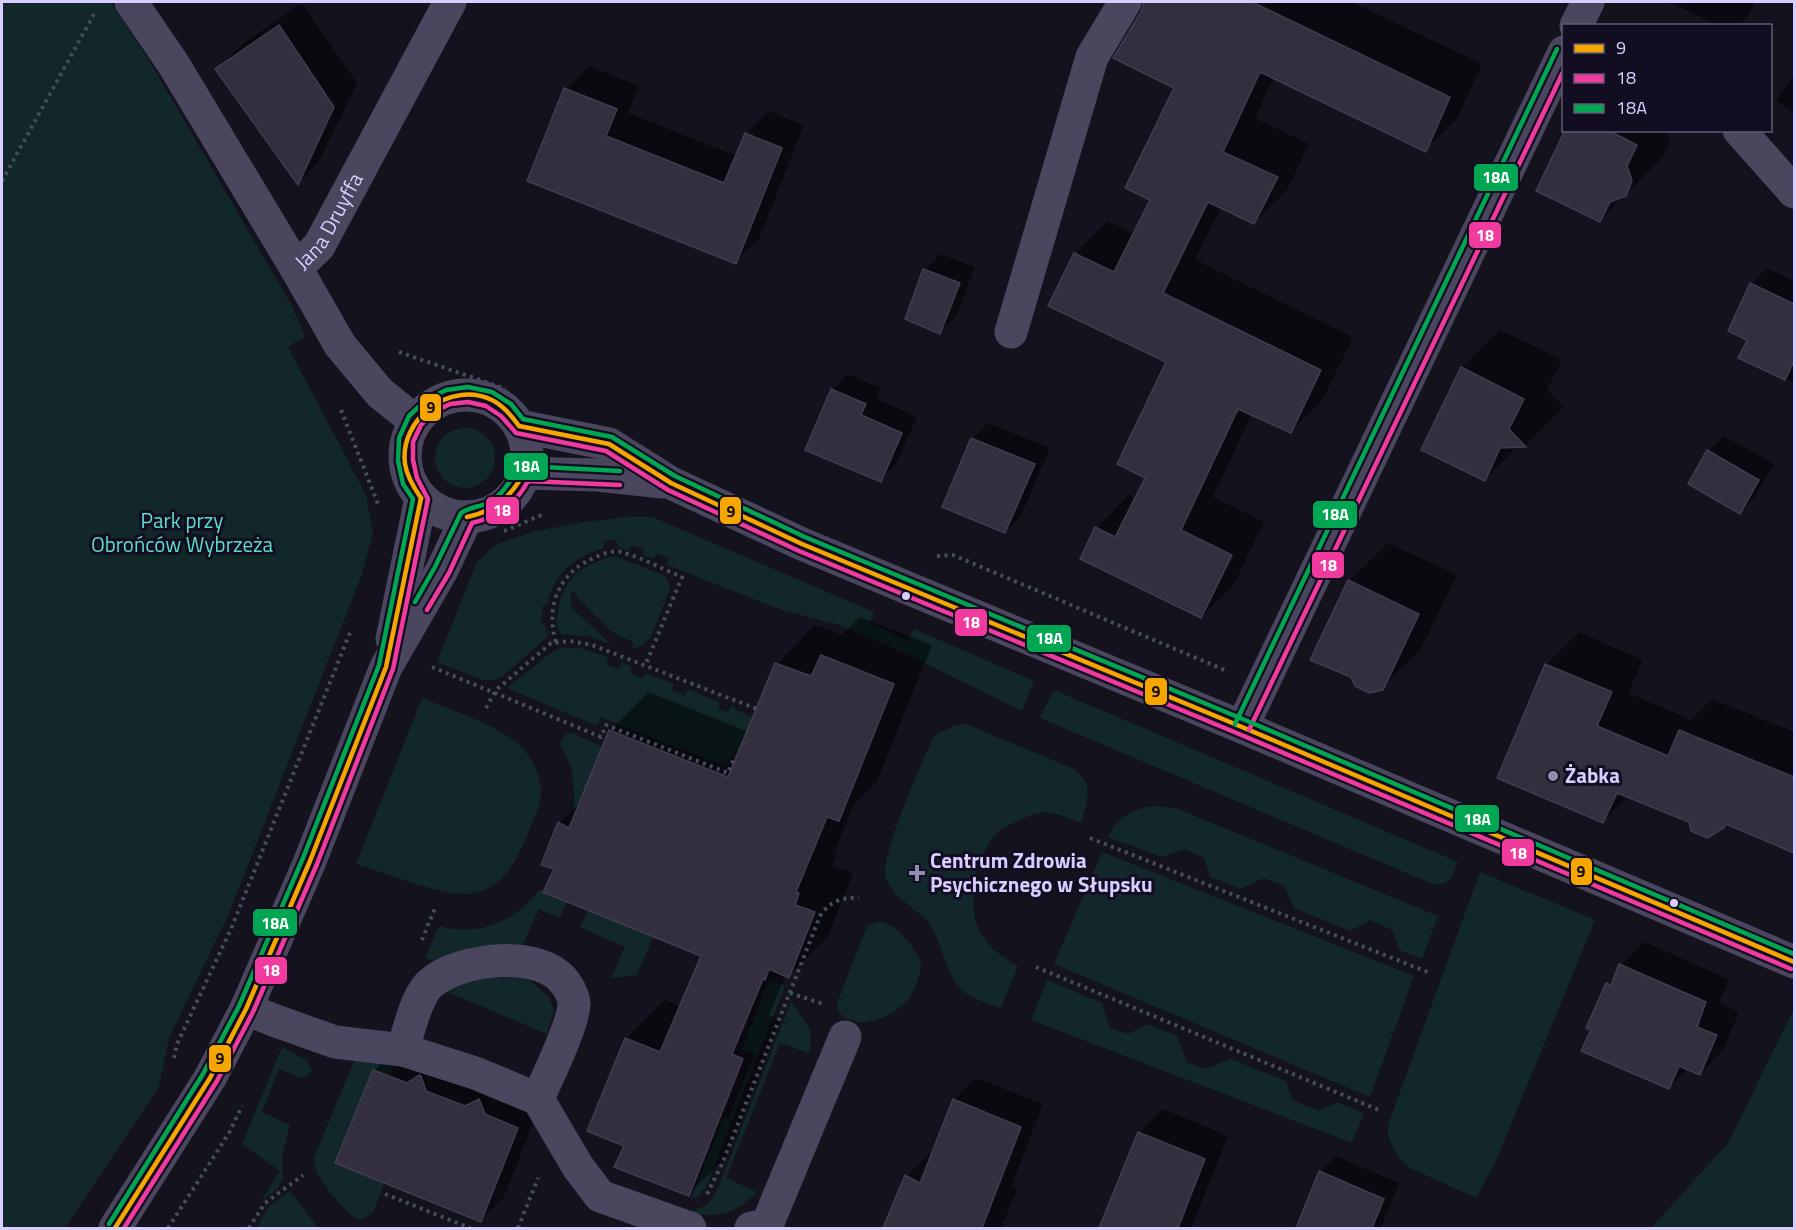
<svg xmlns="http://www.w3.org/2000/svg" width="1796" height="1230" font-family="'Titillium Web',sans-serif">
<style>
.green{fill:#112729}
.shadow{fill:#0007}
.building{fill:#332f3f;stroke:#413c50;stroke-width:1.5}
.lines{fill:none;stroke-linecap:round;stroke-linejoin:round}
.path{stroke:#444f5e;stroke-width:4;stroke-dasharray:3 4.5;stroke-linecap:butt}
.minor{stroke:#49465e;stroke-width:33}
.bus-1-casing{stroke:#120d21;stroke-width:9}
.bus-2-casing{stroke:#120d21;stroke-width:9}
.bus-3-casing{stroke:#120d21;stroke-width:9}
.bus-1{stroke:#f7a600;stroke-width:4.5}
.bus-2{stroke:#f13a9d;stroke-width:4.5}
.bus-3{stroke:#00a651;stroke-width:4.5}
.bus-dot{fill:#d7cdff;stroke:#120d21;stroke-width:2}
.poi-dot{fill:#938cb0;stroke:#120d21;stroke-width:2}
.labels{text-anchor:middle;stroke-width:6;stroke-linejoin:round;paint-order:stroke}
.street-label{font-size:21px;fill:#d7cdff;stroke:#120d21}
.park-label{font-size:21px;fill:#59dfc8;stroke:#120d21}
.poi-label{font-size:21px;font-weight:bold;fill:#d7cdff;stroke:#120d21;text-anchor:start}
.line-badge{stroke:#120d21;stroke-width:2}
.badge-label{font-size:16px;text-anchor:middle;font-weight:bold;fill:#fff}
.pale-badge-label{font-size:16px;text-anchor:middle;font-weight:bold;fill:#111}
</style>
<rect width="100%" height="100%" fill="#14121d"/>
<g class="green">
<path d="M2 2H111L152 65 292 306 305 336 288 347 366 495 373 533 362 574 228 916 169 1038 159 1087 65 1228H2Z"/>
<circle cx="465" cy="458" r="30"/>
<path d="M628 517H652L874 612 870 623 908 641 914 629 1034 681 1022 711 904 653 839 625 782 610 667 565 669 558 656 553 654 559 642 555 644 549 632 545 629 550 618 547 616 540 604 541V548C573 557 555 573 547 605H543L541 622 544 623 548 636 502 677 495 680H483L437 662 476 564 487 552 498 544 535 531 592 521Z"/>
<path d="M610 557H617L664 575 669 583 670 589 652 634C648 641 641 647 633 649V642C628 639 624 639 619 636 604 627 591 610 578 598L575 592 570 594 572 608 612 645 591 637 561 634C555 628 557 620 558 612 561 581 581 565 610 557Z"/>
<path d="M560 648H580L608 657 606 664 619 669 621 662 632 667 630 673 643 678 646 673 674 684 672 691 685 696 688 689 720 703 718 709 728 712 731 705 736 708V710L753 717 738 755 733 753 727 767 601 717 597 726 507 688 549 654Z"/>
<path d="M1054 690 1458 862C1453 876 1447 889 1430 883L1040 718Z"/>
<path d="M422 698C453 711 501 725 524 750 533 760 541 777 541 791 541 803 535 815 531 826 519 856 504 892 466 894 440 895 383 872 356 864Z"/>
<path d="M966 724 1074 769C1095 784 1087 803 1081 823 1071 819 1061 814 1050 813 1041 811 1028 816 1020 820 1014 823 1008 825 1003 828 976 849 964 904 981 933 989 948 1004 958 1018 966L1001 1008C990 1004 976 1000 967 994 948 980 944 953 935 933 924 910 902 906 891 888 889 885 886 879 885 875 882 853 922 760 934 737 945 729 953 725 966 724Z"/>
<path d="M566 733 574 734 603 747 577 809 574 808C575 784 573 765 560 744Z"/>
<path d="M1156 806 1178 809 1438 916 1422 959 1399 950 1392 930 1370 920 1350 931 1294 908 1284 886 1264 878 1240 889 1210 877 1204 858 1185 849 1162 857 1108 837C1117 816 1135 808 1156 806Z"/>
<path d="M1102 852 1414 976 1370 1097 1054 964Z"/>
<path d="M1480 872 1595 920 1496 1161 1476 1198 1408 1167C1396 1155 1387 1142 1388 1125Z"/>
<path d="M539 890 567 901 560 918 539 909 520 951 435 962 425 958 439 926C478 937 515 922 539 890Z"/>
<path d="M588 910 653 937 637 975 611 978 625 947 580 927Z"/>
<path d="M880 921C899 926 914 947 922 964 920 974 917 986 911 995 898 1014 868 1030 846 1018 840 1015 837 1010 837 1003L866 929 869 925Z"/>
<path d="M502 974 529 979 549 998 554 1010 547 1034 440 989Z"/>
<path d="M769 980 785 986 707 1185 698 1197 691 1198 724 1117 728 1119 754 1055 742 1049Z"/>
<path d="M1047 980 1102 1003 1110 1028 1128 1034 1148 1024 1177 1036 1187 1062 1205 1069 1231 1059 1286 1081 1292 1100 1319 1111 1337 1102 1364 1113 1352 1143 1031 1020Z"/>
<path d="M791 1002C805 1022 816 1028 809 1053L780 1043 726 1178 757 1192C738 1213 716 1220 689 1212L707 1205 717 1191Z"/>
<path d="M1794 1009V1228L1652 1227 1728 1143Z"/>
<path d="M282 1047 306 1060 312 1069 309 1075 302 1078 279 1069 262 1112 290 1125 282 1156 283 1178 277 1189 261 1201 280 1171 242 1144Z"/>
<path d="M356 1056 394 1065 390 1076 373 1070 335 1162 384 1183 373 1213 361 1220C350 1219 322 1184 317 1172 315 1168 315 1164 314 1158Z"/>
<path d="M290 1191 318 1228H256L269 1207Z"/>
</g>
<g class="shadow">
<path d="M1158 2H1352L1482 64 1458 117 1425 150 1274 77 1255 118 1309 144 1287 190 1254 223 1221 207 1195 260 1353 337 1323 399 1290 432 1252 414 1213 497 1264 522 1234 584 1201 617 1097 528 1129 495 1136 499 1147 477 1168 362 1075 254 1108 221 1135 234 1152 200 1177 87 1136 23Z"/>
<path d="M1668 2H1755L1748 16 1738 26H1719Z"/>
<path d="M302 3 357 83 320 160 298 183 217 69 240 46Z"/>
<path d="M589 66 639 86 628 113 737 156 746 134 769 111 804 125 759 239 735 262 529 180 566 89Z"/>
<path d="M1794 75V114L1776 100Z"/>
<path d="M1567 130H1666L1670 142 1664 156 1600 220Z"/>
<path d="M940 254 975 267 956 316 940 332 907 319 925 270Z"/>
<path d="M1767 268 1794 281V383L1740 357 1749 339 1751 284Z"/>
<path d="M1500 330 1562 360 1547 390 1564 407 1526 445 1518 446 1485 479 1462 368Z"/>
<path d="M848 374 881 388 876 399 917 417 896 464 880 480 833 390Z"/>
<path d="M988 423 1050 448 1021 516 1005 532 972 439Z"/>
<path d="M1724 436 1774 464 1755 497 1740 513 1708 451Z"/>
<path d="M1388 543 1457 575 1421 649 1382 688 1349 581Z"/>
<path d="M860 617 932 645 877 781 854 804 834 854 837 855 832 866 853 873 827 938 788 976 786 975 769 1015 781 1020 727 1156 688 1195 626 1145V1039L665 1000 681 1007 703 955 556 868 559 823 582 800 611 730 649 692 749 732 777 664 815 625 842 635Z"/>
<path d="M1579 632 1643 660 1628 693 1691 720 1712 699 1794 732V851L1727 823 1723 827 1691 821 1628 796 1603 821 1499 777 1547 664Z"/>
<path d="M1644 942 1729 979 1719 1003 1739 1012 1723 1050 1700 1074 1688 1068 1669 1087 1593 1029 1607 984 1617 975 1621 965Z"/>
<path d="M397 1048 540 1105 504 1197 481 1220 374 1071Z"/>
<path d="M976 1078 1043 1104 1011 1187 1017 1190 1001 1228H885L907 1176 929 1154 932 1155 954 1100Z"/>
<path d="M1163 1109 1228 1136 1191 1228H1102L1139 1133Z"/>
<path d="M1336 1156 1399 1183 1381 1228H1297L1320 1172Z"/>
</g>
<g class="building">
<path d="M1144 2H1252L1450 97 1426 152 1260 72 1223 152 1278 177 1254 224 1208 202 1163 293 1321 370 1291 433 1238 409 1181 530 1232 555 1201 618 1080 559 1095 527 1115 537 1145 478 1117 464 1166 362 1048 306 1074 253 1114 272 1150 200 1125 188 1174 88 1113 58 1141 12Z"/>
<path d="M279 25 334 107 298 185 215 69Z"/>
<path d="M564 88 617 109 606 136 724 183 745 133 782 148 736 264 527 181Z"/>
<path d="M1565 130H1608L1637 145 1627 166 1632 181 1626 196 1610 202 1600 222 1536 191Z"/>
<path d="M923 269 960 283 940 334 905 319Z"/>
<path d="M1750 283 1794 304V361L1785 380 1738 358 1747 340 1728 331Z"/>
<path d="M1461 367 1524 399 1509 429 1526 447 1500 448 1485 481 1421 450Z"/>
<path d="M831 389 866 404 861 415 902 433 881 482 805 450Z"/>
<path d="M971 438 1035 464 1005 533 942 507Z"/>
<path d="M1707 450 1759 480 1740 514 1688 484Z"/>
<path d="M1348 580 1419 614 1383 690 1369 693 1355 686 1351 677 1310 660Z"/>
<path d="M821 655 894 684 839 821 827 817 796 892 799 893 795 905 815 912 789 978 769 969 765 980 763 979 732 1054 743 1059 689 1196 614 1167 624 1146 587 1131 625 1038 660 1052 701 956 543 892 554 869 541 865 558 822 569 828 609 730 728 777 775 663 811 676Z"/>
<path d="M1545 664 1612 692 1597 726 1668 756 1679 730 1794 777V853L1726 824 1724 828 1707 838 1691 831 1689 822 1617 793 1603 823 1497 778Z"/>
<path d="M1619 964 1706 1002 1697 1027 1717 1035 1700 1075 1679 1066 1669 1089 1581 1051 1591 1030 1586 1028 1606 983 1611 985Z"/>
<path d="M373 1070 407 1083 419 1075 421 1076 426 1091 465 1106 479 1099 485 1114 518 1128 481 1222 335 1163Z"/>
<path d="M953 1099 1021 1127 982 1228H883L905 1175 920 1183Z"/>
<path d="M1138 1132 1205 1159 1178 1228H1099Z"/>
<path d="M1319 1171 1384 1199 1372 1228H1296Z"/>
</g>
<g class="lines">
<g class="path">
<path d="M2 181 94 14"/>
<path d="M399 352 506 389"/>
<path d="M341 410 378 504"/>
<path d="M504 531 544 514"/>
<path d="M937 556 953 555 1227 671"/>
<path d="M556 642C545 607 559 572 594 558 602 554 612 550 621 552 641 557 662 569 682 577L645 666"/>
<path d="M432 667 601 737 606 725 728 773 735 756"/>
<path d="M486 708 496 690 551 643 570 641 592 645 757 709"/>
<path d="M1090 838 1430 973"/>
<path d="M422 940 435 908"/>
<path d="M1036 967 1379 1110"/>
<path d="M790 993 823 1004"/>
<path d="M174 1058 177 1044 231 929 351 630"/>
<path d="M385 1194 470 1228"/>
<path d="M707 1194 722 1164 820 916C830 901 842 897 859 898"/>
<path d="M168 1228 229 1133 242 1106"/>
<path d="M249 1228 265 1203 303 1175"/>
<path d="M518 1228 538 1178"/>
</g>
<g class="minor">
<path d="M131 2 174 65 296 268"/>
<path d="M1576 26 1588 2"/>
<path d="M1739 130 1794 192"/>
<path d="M1011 332 1092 57 1125 2"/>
<circle cx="466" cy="456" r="61"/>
<path id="s1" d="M415 421 380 393 340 345 296 268 319 246 450 2"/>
<path d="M519 426 609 444 671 483 802 544 1242 727 1794 962"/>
<path d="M524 473 597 475 663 482"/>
<path d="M392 639 421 498"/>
<path d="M1242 727 1564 52"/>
<path d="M246 1009 276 1021 335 1042 403 1050 475 1073 538 1099 578 1167 600 1196 690 1228"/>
<path d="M403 1050C408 1032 417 994 431 983 460 958 542 948 566 984 571 991 574 997 574 1005 573 1025 547 1078 538 1099"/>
<path d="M115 1228 210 1078 246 1009 310 861 386 667 442 570 467 517"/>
<path d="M751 1228 767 1225 845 1037"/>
</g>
<defs>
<g id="bus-1">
<path d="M519 426 609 444 671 483 802 544 1242 727 1794 962"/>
<path d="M421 498C414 488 407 477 405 464 399 419 450 380 492 400 504 406 512 416 519 426"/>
<path d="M467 517C495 511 510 498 524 473"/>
<path d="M115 1228 210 1078 246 1009 310 861 386 667 421 498"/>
</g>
<g id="bus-2">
<path d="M427 610 449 573 472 523C498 517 516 504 528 481L620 485"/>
<path d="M1249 730 1564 70"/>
<path d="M124 1228 217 1081 253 1012 317 864 393 669 428 499 417 478 413 460V442L421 425 434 412 450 404 468 402 486 406 501 416 516 433 606 451 668 490 799 551 1239 734 1791 969"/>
</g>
<g id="bus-3">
<path d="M415 602 435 567 461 513C469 507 479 507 488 503 504 495 509 480 520 467L524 466 620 471"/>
<path d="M1235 724 1557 49"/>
<path d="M109 1224 203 1074 239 1006 303 858 379 665 413 499 403 484 398 461 399 438 409 416 426 400 446 390 468 387 492 392 511 404 523 419 612 437 675 476 805 537 1245 720 1794 954"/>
</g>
</defs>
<use href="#bus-1" class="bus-1-casing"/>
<use href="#bus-2" class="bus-2-casing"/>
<use href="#bus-3" class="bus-3-casing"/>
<use href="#bus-1" class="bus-1"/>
<use href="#bus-2" class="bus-2"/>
<use href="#bus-3" class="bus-3"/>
</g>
<g class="bus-dot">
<circle cx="906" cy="596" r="5"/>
<circle cx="1674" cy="903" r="5"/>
</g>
<g class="poi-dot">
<circle cx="1553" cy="776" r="6"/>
<path d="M914 864h6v6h6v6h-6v6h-6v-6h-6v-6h6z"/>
</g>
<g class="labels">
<g class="street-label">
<text dy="7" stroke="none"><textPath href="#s1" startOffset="254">Jana Druyffa</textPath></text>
</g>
<g class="park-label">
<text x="182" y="528">Park przy<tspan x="182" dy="24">Obrońców Wybrzeża</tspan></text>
</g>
<g class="poi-label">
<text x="1565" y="783">Żabka</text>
<text x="930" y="868">Centrum Zdrowia<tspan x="930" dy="24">Psychicznego w Słupsku</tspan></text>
</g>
</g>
<g class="line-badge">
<rect x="1473" y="163" width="46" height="29" rx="6" fill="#00a651"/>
<rect x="1468" y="221" width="34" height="28" rx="6" fill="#f13a9d"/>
<rect x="419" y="393" width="23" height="29" rx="6" fill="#f7a600"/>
<rect x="503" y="452" width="46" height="29" rx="6" fill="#00a651"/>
<rect x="485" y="496" width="35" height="29" rx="6" fill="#f13a9d"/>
<rect x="719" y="496" width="23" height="29" rx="6" fill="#f7a600"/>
<rect x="1312" y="500" width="46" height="29" rx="6" fill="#00a651"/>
<rect x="1311" y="551" width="34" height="28" rx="6" fill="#f13a9d"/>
<rect x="954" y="608" width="34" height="29" rx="6" fill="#f13a9d"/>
<rect x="1026" y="624" width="46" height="29" rx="6" fill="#00a651"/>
<rect x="1144" y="677" width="24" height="29" rx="6" fill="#f7a600"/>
<rect x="1454" y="804" width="46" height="29" rx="6" fill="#00a651"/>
<rect x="1501" y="838" width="34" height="29" rx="6" fill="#f13a9d"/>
<rect x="1570" y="857" width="23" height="29" rx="6" fill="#f7a600"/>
<rect x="252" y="908" width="46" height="29" rx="6" fill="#00a651"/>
<rect x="254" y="956" width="34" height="29" rx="6" fill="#f13a9d"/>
<rect x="208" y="1044" width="24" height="29" rx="6" fill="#f7a600"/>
</g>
<g class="badge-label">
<text x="1496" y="183">18A</text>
<text x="1485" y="241">18</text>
<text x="526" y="472">18A</text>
<text x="502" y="516">18</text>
<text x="1335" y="520">18A</text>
<text x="1328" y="571">18</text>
<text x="971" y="628">18</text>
<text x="1049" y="644">18A</text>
<text x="1477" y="825">18A</text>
<text x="1518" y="859">18</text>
<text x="275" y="929">18A</text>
<text x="271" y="976">18</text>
</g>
<g class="pale-badge-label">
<text x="431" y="413">9</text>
<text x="731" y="517">9</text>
<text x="1156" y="697">9</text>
<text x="1581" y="877">9</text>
<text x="220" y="1064">9</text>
</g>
<rect width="1796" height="1230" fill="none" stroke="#d7cdff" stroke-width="6"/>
<rect x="1562" y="24" width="210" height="108" fill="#120d21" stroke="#615a7a" stroke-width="1.5"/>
<rect x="1574" y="44" width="30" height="9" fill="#f7a600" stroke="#615a7a" stroke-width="1.5"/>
<text x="1616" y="54" font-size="18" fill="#d7cdff">9</text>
<rect x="1574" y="74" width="30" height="9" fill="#f13a9d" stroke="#615a7a" stroke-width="1.5"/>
<text x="1616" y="84" font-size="18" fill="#d7cdff">18</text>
<rect x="1574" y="104" width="30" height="9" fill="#00a651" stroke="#615a7a" stroke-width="1.5"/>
<text x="1616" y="114" font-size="18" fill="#d7cdff">18A</text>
</svg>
